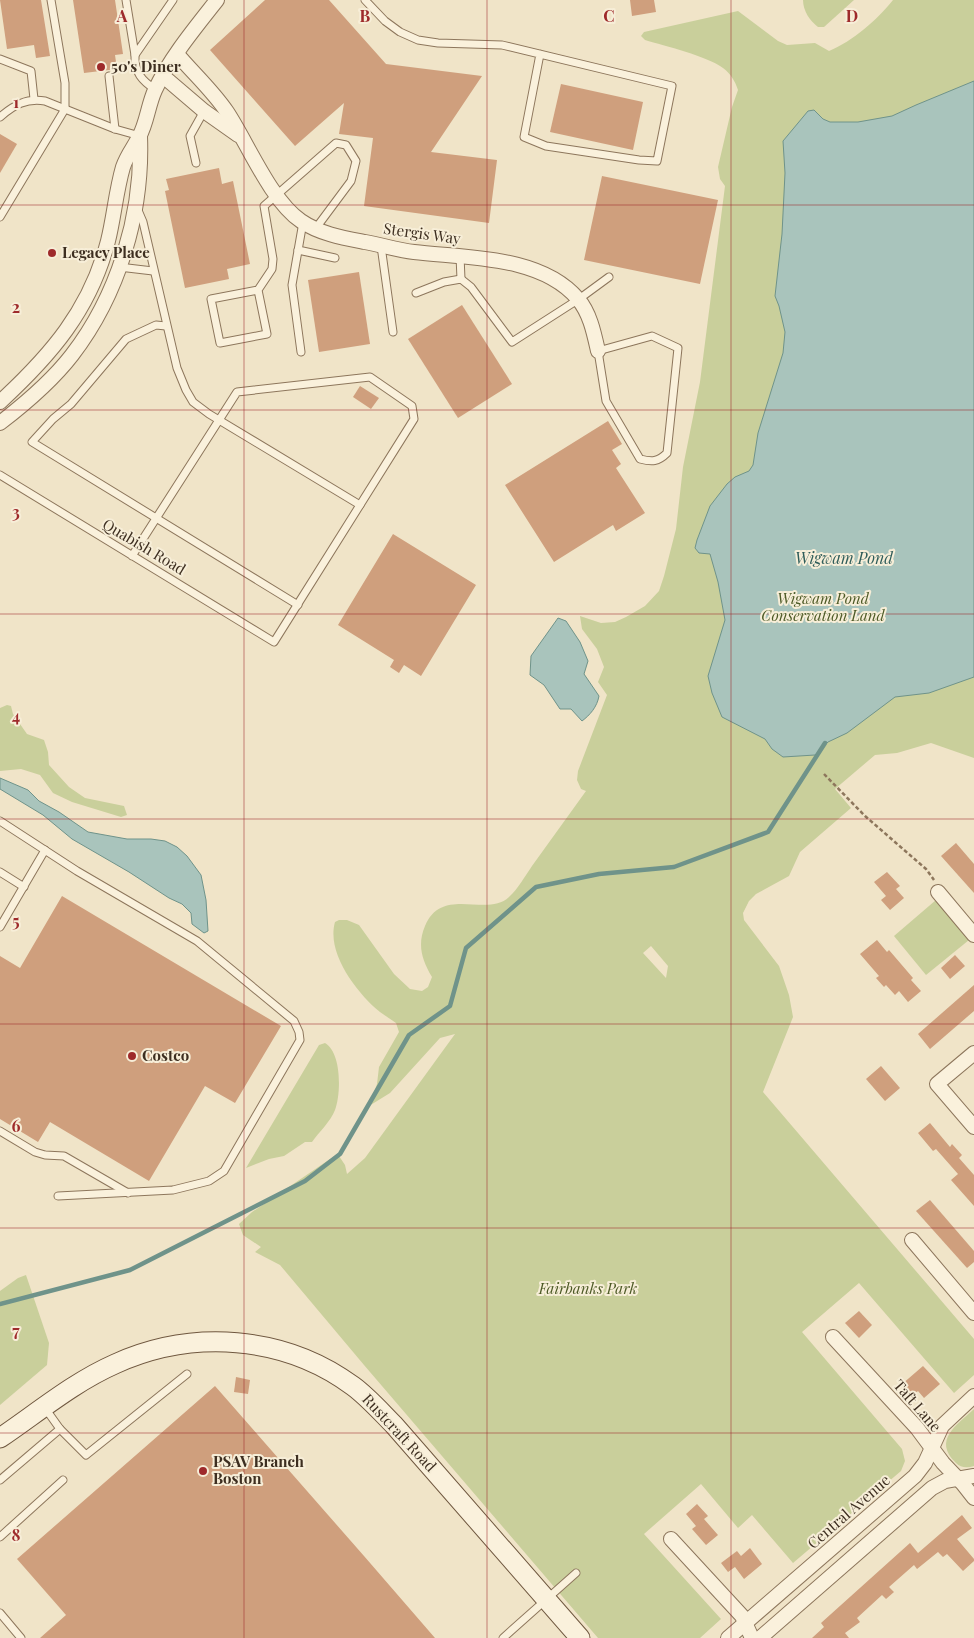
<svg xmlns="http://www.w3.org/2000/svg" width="974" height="1638" font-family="'Playfair Display',serif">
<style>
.green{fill:#c9cf9b;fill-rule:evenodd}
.water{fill:#a9c4bc;stroke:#6f938a}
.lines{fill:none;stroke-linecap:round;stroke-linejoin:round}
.stream{stroke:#6f938a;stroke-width:4.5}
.building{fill:#cf9f7d}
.service-casing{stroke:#8d765c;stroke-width:9}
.minor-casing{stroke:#8d765c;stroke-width:16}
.secondary-casing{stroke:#6f573f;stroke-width:21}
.path{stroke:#8d765c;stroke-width:2.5;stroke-dasharray:4 2.5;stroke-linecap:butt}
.service{stroke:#faf1dc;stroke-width:7}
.minor{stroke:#faf1dc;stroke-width:14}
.secondary{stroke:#faf1dc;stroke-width:19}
.grid{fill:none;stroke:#9e2a2b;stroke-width:1;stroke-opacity:0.55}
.poi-dot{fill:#9e2a2b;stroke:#f7eed8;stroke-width:2}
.labels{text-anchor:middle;stroke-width:4;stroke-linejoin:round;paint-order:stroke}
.poi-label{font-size:15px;font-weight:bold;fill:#3d2e20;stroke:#f7eed8;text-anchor:start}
.street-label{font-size:15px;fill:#3d2e20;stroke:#f7eed8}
.park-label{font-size:15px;font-style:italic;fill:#4d5a26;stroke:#f7eed8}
.water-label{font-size:16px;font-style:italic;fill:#2f5d5a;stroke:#f7eed8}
.grid-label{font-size:16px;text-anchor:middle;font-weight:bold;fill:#9e2a2b;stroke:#f7eed8;stroke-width:4;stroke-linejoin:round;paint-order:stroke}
</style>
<rect width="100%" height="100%" fill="#f0e4c8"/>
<g class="green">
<path d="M803 0H854L824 27H818C810 21 803 11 803 0Z"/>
<path d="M893 0H974V758L931 743 897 753 875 755 835 789 851 808 800 852 789 876 756 894 749 901 743 913 744 920 779 966 789 995 793 1017 763 1092 974 1339V1375L954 1393 859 1283 802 1332 902 1449 905 1461 901 1471 793 1563 752 1515 738 1528 701 1484 644 1534 721 1619 700 1638H598L364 1365 280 1265 255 1252 261 1247 243 1235 239 1224 252 1212 330 1159 339 1156 345 1165 347 1174 365 1158 455 1034 440 1038 390 1093 369 1106 377 1084 379 1067 399 1032 396 1023C391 1019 385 1016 380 1012 357 993 326 953 335 922L339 920H347L359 925 394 974 410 989 422 991 428 987 432 977C422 960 417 945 425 926 442 885 487 918 509 897 518 889 525 876 532 866 550 841 568 816 586 791L581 789 577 780 578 771 607 695 598 682 604 667 597 649 582 629 580 616 601 623 615 622 626 617 645 606 659 591 664 576 676 529 683 467 700 382 725 186 720 179 718 167 732 107 738 90C735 81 731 74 723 68 707 56 665 46 645 40L641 36 644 32 738 11 778 41 787 45 815 43 829 51C853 41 877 20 893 0ZM651 946 668 966 666 978 643 953Z"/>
<path d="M7 705 11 706 13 714 27 734 44 740 48 752 49 765 69 787 85 798 124 806 127 815 121 817 72 802 53 793 40 775 21 769 0 771V708Z"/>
<path d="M936 900 969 940 926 975 894 936Z"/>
<path d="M325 1043C342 1053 341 1094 335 1110 331 1121 319 1132 312 1142H305L284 1156 269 1159 246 1168 319 1045Z"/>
<path d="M26 1275 49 1343 47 1365 0 1405V1291L18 1278Z"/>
<path d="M974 1409V1466C967 1468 961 1468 956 1463 932 1440 957 1425 974 1409Z"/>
</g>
<g class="water">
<path d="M974 81V677L929 693 895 697 847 733 828 742 815 755 783 757 772 749 765 739 722 717 712 693 708 676 725 620 718 582 710 554 699 553 695 548 697 540 710 506 727 484 735 477 749 471 753 465 758 433 783 353 785 332 779 306 775 296 782 234 785 173 783 141 808 111 814 110 823 119 830 122H858L892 116 916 105Z"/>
<path d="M558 618 566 621 580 642 588 661 584 674 599 696C597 707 590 715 582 721L571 709H560L544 685 530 675 531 656Z"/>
<path d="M0 778 28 790 39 801 59 812 88 832 127 839H151L165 841 177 847 187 856 201 875 206 900 208 931 204 933 192 924 191 913 182 904 169 898 129 872 72 839 43 815 0 789Z"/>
</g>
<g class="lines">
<path class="stream" d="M0 1304 130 1270 305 1181 340 1154 409 1035 450 1006 466 948 536 887 599 874 674 867 768 832 825 743"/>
</g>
<g class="building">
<path d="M0 0H41L50 56 36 58 34 45 7 49Z"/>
<path d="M73 0H115L123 54 115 55 117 69 84 73Z"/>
<path d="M265 0H329L386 64 482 76 431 152 497 160 489 223 364 206 373 138 339 134 344 103 295 146 210 50Z"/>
<path d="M630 0H654L656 12 632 16Z"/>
<path d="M561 84 643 102 633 150 550 132Z"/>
<path d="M0 134 17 144 0 173Z"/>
<path d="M219 168 222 184 233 181 250 264 227 269 229 279 185 288 165 191 169 190 166 179Z"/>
<path d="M602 176 718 200 700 284 584 260Z"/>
<path d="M359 272 370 344 319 352 308 280Z"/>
<path d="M462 305 512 384 458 418 408 339Z"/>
<path d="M360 386 379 398 371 409 353 397Z"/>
<path d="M608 421 622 444 612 450 621 464 616 468 645 513 616 531 613 525 554 562 505 485Z"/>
<path d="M393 534 476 585 421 676 404 665 399 673 390 667 394 660 338 625Z"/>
<path d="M956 843 974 864V893L941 856Z"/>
<path d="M887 872 900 886 896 889 904 898 890 910 881 900 886 896 874 882Z"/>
<path d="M62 896 281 1026 235 1103 205 1086 149 1181 50 1122 38 1142 0 1119V956L20 968Z"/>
<path d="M877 940 887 952 889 950 913 978 911 980 921 991 908 1002 899 991 895 995 886 985 884 987 876 978 879 976 860 954Z"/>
<path d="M955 955 965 966 950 979 941 968Z"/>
<path d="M974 985V1011L930 1049 918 1034Z"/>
<path d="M881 1066 900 1088 885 1101 866 1079Z"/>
<path d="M930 1123 950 1147 952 1144 962 1155 959 1158 974 1175V1206L951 1180 958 1174 936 1149 933 1151 918 1133Z"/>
<path d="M930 1200 974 1251V1262L967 1268 916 1211Z"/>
<path d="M859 1311 872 1325 859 1338 845 1323Z"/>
<path d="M923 1366 940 1384 924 1398 918 1391 911 1397 901 1385Z"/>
<path d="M236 1377 250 1380 248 1394 234 1392Z"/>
<path d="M215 1386 364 1556 435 1638H40L66 1615 17 1559Z"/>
<path d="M697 1504 708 1516 704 1519 718 1535 706 1545 692 1529 696 1526 686 1514Z"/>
<path d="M962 1515 972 1528 957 1539 974 1559V1561L963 1571 947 1554 943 1557 938 1552 917 1569 914 1565 889 1587 894 1592 886 1599 882 1595 857 1618 860 1622 845 1633 849 1638H812L824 1627 821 1623 910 1543 918 1553Z"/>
<path d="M750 1548 762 1564 744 1579 735 1567 728 1572 721 1563 737 1551 741 1556Z"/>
</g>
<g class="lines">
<defs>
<g id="service">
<path d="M126 0 135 55 173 0"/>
<path d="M365 0 385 21 400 32 418 40 438 43 502 45 672 86 657 161 639 160 546 146 524 137 540 54"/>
<path d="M135 55C134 72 142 81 156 90"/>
<path d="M0 59 31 71 34 99"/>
<path d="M109 76 115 129"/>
<path d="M0 117C14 105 26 98 45 101L115 129 140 136"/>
<path d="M196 163 190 136 204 111"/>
<path d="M137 208 143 222 177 368 186 390 193 402 209 414 360 505"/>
<path d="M0 217 65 109V83L51 0"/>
<path d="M381 246 393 332"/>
<path d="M298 250 335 258"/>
<path d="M460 256 461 279"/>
<path d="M119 267 153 271"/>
<path d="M258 290 211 299 220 343 267 334 258 290 272 269 273 259 264 206 336 143 346 145 356 161 351 181 316 228"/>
<path d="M416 293 444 282 461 279 471 287 512 342 579 299 609 277"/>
<path d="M166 326 156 325 126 339 71 404 53 419 32 442 298 605"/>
<path d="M652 336 678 348 667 453C658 462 652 462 640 459L606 401 598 351Z"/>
<path d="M301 352 292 285 303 222"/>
<path d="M0 475 274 642 414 419 412 406 370 377 237 392 132 556"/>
<path d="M0 821 77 871 197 941 294 1021 299 1032 300 1040 224 1171 209 1181 173 1190 58 1196"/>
<path d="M0 872 24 887"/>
<path d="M0 927 45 850"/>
<path d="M0 1131 35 1152 45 1155 64 1156 128 1193"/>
<path d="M45 1408 60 1429 86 1455 187 1374"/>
<path d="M0 1480 60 1429"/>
<path d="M0 1537 63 1480"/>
<path d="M0 1613 21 1638"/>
<path d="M503 1638 576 1573"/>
</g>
<g id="minor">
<path d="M177 54C193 73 213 91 227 112 247 142 271 201 301 221 320 234 344 238 365 242 382 245 397 250 414 252 465 258 541 255 578 299 590 313 594 333 598 351"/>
<path d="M163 76 204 111 238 135"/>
<path d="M0 402C51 355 90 310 108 241 114 217 116 191 123 167 127 155 134 147 139 137 147 123 148 105 155 90 170 58 195 28 217 0"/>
<path d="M0 423C26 403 52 381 72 355 119 294 143 213 140 136"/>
<path d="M938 892 974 935"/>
<path d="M974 1053 937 1084 974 1127"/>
<path d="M912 1240 974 1313"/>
<path d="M833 1337 917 1428 943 1463 963 1484 974 1498"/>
<path d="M671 1539 742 1616 752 1638"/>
<path d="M728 1638 915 1476 925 1463 942 1426 974 1396"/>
<path d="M760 1638 932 1488 945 1481 974 1476"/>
</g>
<path id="secondary" d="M0 1438C37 1413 74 1382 115 1364 192 1329 284 1335 353 1386 368 1397 381 1412 394 1425L580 1638"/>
</defs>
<use href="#service" class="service-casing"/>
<use href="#minor" class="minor-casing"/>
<use href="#secondary" class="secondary-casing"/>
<path class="path" d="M824 774 865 816 926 869 934 880"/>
<use href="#service" class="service"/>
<use href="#minor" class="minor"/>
<use href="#secondary" class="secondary"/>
</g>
<path class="grid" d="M244 0V1638M487 0V1638M731 0V1638M0 205H974M0 410H974M0 614H974M0 819H974M0 1024H974M0 1228H974M0 1433H974"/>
<g class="poi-dot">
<circle cx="101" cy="67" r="5"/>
<circle cx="52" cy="253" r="5"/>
<circle cx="132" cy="1056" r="5"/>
<circle cx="203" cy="1471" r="5"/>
</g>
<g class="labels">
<g class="poi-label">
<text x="111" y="72">50's Diner</text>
<text x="62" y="258">Legacy Place</text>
<text x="142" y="1061">Costco</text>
<text x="213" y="1467">PSAV Branch<tspan x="213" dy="17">Boston</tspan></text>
</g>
<g class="street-label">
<text transform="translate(422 234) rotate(8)" y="5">Stergis Way</text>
<text transform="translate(144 547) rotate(31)" y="5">Quabish Road</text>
<text transform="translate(917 1406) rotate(49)" y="5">Taft Lane</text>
<text transform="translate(399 1433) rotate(47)" y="5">Rustcraft Road</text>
<text transform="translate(849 1512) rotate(-41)" y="5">Central Avenue</text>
</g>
<g class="park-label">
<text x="823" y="604">Wigwam Pond<tspan x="823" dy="17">Conservation Land</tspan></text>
<text x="588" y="1294">Fairbanks Park</text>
</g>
<g class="water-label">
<text x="844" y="564">Wigwam Pond</text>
</g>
</g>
<g class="grid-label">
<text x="122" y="22">A</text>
<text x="365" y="22">B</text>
<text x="609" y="22">C</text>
<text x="852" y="22">D</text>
<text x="16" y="108">1</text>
<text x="16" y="313">2</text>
<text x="16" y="518">3</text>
<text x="16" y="722">4</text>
<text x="16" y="927">5</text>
<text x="16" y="1132">6</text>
<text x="16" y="1337">7</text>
<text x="16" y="1541">8</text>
</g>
</svg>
